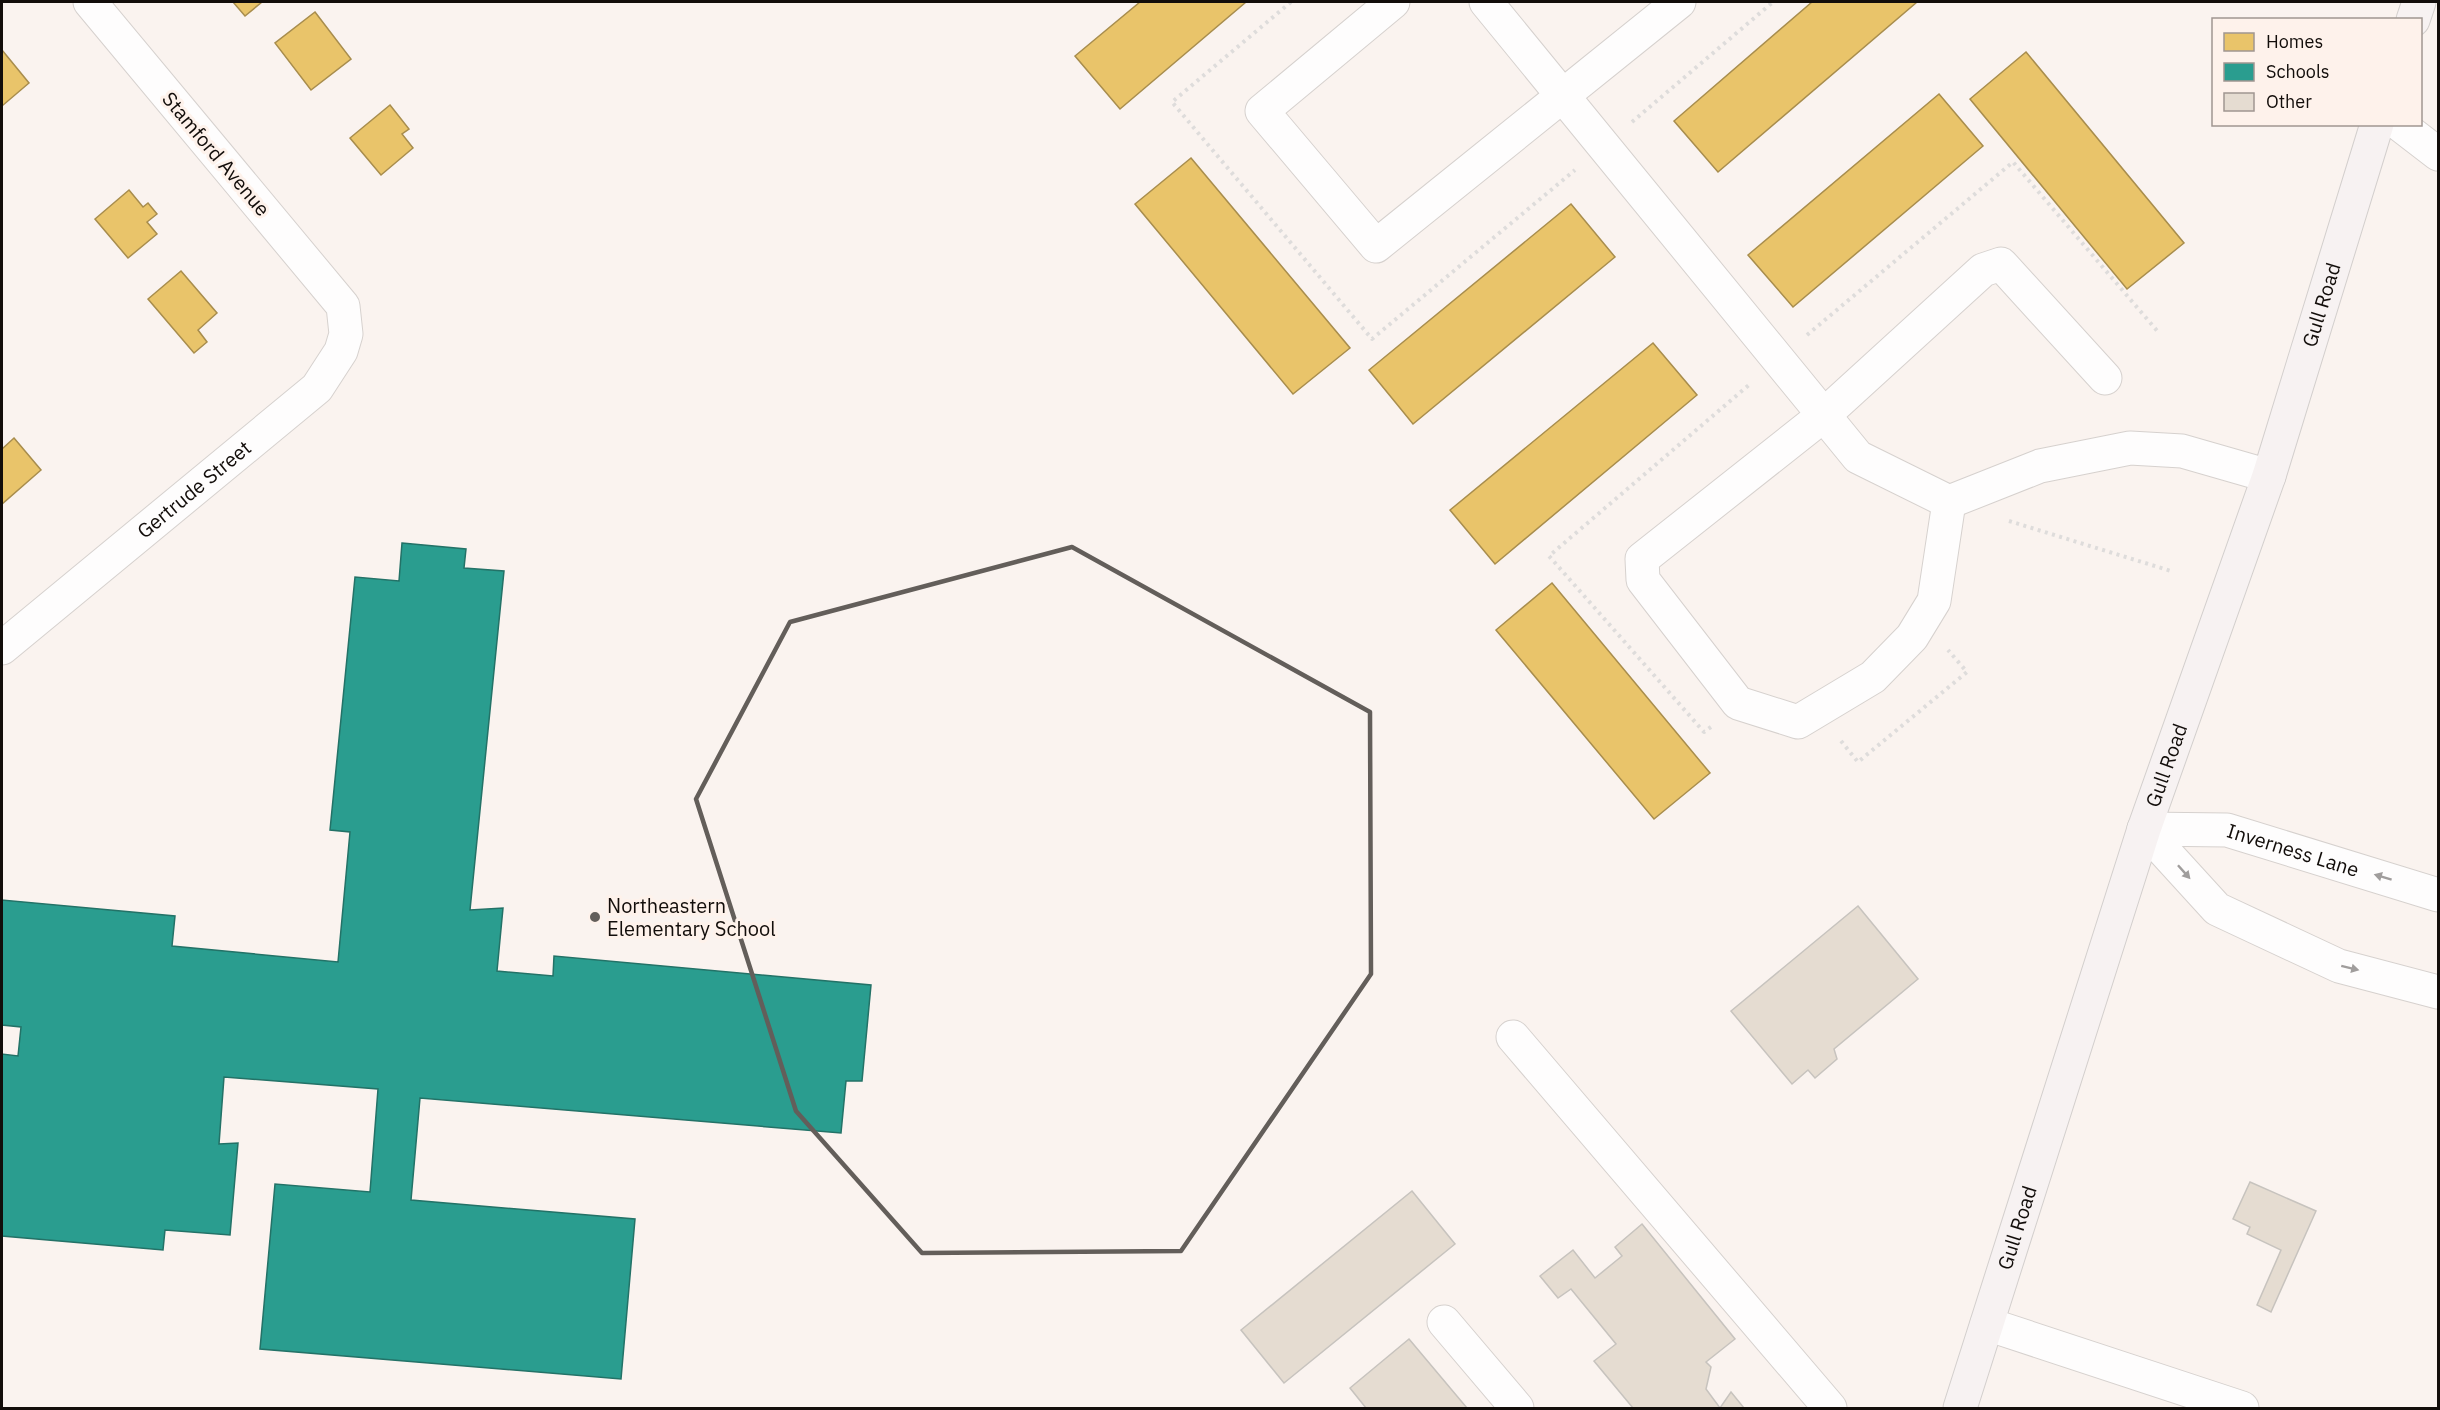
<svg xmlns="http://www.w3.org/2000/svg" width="2440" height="1410" font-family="'IBM Plex Sans',sans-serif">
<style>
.homes{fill:#e9c46a;stroke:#a88d4d;stroke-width:1.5}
.schools{fill:#2a9d8f;stroke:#237267;stroke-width:1.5}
.building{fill:#e5dcd1;stroke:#c7c3be;stroke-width:1.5}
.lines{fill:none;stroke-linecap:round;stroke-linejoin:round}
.minor-casing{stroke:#d6d1ce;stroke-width:35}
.major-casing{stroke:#d3cfcd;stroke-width:35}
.path{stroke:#dedcdb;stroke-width:4;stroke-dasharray:3 4.5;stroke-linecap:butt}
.minor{stroke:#fefdfd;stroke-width:33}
.major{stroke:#f7f2f2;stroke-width:33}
.oneway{fill:#a09d9c}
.marked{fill:none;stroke:#635e5a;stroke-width:4.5;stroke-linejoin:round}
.poi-dot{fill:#635e5a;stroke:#fef2eb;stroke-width:2}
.labels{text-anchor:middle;stroke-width:6;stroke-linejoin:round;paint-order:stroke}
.street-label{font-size:20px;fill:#120d0a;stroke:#fef2eb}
.poi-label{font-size:20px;fill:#120d0a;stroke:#fef2eb;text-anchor:start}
</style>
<rect width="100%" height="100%" fill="#faf3ef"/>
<g class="homes">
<path d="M233 2H262L245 16Z"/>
<path d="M1140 2H1246L1120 109 1075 56Z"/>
<path d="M1812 2H1917L1718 172 1674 121Z"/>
<path d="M315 12 351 59 311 90 275 43Z"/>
<path d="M2 50 29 83 2 106Z"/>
<path d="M2026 52 2184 243 2127 289 1970 99Z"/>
<path d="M1939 94 1983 146 1793 307 1748 255Z"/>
<path d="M390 105 409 129 402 134 413 148 381 175 350 138Z"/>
<path d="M1191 158 1350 348 1293 394 1135 204Z"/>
<path d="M129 190 143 207 148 203 157 214 147 222 157 234 128 258 95 219Z"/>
<path d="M1571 204 1615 257 1413 424 1369 370Z"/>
<path d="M181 271 217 313 198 330 207 342 194 353 148 299Z"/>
<path d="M1653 343 1697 395 1495 564 1450 510Z"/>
<path d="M14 438 41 470 2 504V449Z"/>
<path d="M1552 583 1710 773 1654 819 1496 630Z"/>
</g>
<path class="schools" d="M402 543 466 549 464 568 504 571 470 910 503 908 497 971 553 976 554 956 871 985 862 1081H846L841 1133 420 1098 411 1200 635 1219 621 1379 260 1349 275 1184 370 1192 378 1089 224 1077 219 1144 238 1143 230 1235 165 1230 163 1250 2 1236V1054L18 1056 21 1027 2 1025V900L175 916 172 946 338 962 350 832 330 830 355 577 399 581Z"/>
<g class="building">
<path d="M1858 906 1918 979 1834 1049 1837 1059 1815 1078 1808 1070 1792 1084 1731 1011Z"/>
<path d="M2250 1182 2316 1211 2271 1312 2257 1305 2281 1250 2247 1234 2250 1227 2233 1219Z"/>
<path d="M1412 1191 1455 1244 1284 1383 1241 1330Z"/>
<path d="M1642 1224 1735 1339 1706 1362 1711 1367 1706 1389 1720 1408 1731 1392 1744 1408H1633L1594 1361 1616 1344 1571 1289 1558 1298 1540 1276 1573 1250 1595 1278 1622 1256 1615 1247Z"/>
<path d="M1409 1339 1467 1408H1366L1350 1388Z"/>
</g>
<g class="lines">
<defs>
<g id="minor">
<path d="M1393 2 1262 111 1376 246 1679 2"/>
<path d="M1486 2 1858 457 1949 502 2040 466 2130 448 2182 451 2269 476"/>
<path d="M2399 124 2438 154"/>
<path d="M1949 502 1934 601 1912 637 1873 677 1798 722 1738 703 1643 580 1642 559 1824 415 1983 270 2001 264 2105 378"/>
<path id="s1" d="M2 648 317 388 341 351 346 334 343 306 90 2"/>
<path d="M2144 829 2217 909 2339 966 2438 992"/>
<path id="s2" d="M2144 829 2227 830 2438 895"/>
<path d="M1513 1037 1830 1408"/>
<path d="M1444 1322 1517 1408"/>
<path d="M1987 1324 2242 1408"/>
</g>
<g id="major">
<path d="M2413 20 2419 2"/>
<path id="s3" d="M1960 1408 2144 829 2269 476 2377 124"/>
</g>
</defs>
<use href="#minor" class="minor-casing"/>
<use href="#major" class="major-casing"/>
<g class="path">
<path d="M1291 2 1172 102 1372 339 1575 170"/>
<path d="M1632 122 1773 2"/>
<path d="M1807 335 2013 162 2159 333"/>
<path d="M2009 521 2171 571"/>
<path d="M1711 727 1704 732 1549 556 1750 384"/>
<path d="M1841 741 1858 762 1967 672 1948 650"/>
</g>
<use href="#minor" class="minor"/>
<use href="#major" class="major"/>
</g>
<defs><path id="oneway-solid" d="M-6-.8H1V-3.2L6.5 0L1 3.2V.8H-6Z" transform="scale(1.5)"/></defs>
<g class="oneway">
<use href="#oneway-solid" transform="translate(2184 872) rotate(48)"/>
<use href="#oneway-solid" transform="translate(2383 877) rotate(-163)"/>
<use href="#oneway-solid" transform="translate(2350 968) rotate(14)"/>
</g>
<path class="marked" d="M1072 547 1370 712 1371 974 1181 1251 922 1253 796 1111 696 799 790 622Z"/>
<circle class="poi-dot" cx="595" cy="917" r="6"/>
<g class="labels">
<g class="street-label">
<text transform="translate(216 154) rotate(50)" y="7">Stamford Avenue</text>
<text dy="7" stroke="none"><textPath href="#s3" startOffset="1161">Gull Road</textPath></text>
<text dy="7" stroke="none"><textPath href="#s1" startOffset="249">Gertrude Street</textPath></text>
<text dy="7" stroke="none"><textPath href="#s3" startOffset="675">Gull Road</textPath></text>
<text dy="7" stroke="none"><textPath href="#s2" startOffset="152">Inverness Lane</textPath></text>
<text dy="7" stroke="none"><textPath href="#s3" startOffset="189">Gull Road</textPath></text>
</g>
<g class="poi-label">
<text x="607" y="913">Northeastern<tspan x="607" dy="23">Elementary School</tspan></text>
</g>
</g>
<rect width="2440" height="1410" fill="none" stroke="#120d0a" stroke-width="6"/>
<rect x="2212" y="18" width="210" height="108" fill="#fef2eb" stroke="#a09691" stroke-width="1.5"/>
<rect x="2224" y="33" width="30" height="18" fill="#e9c46a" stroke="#a09691" stroke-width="1.5"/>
<text x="2266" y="48" font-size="18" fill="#120d0a">Homes</text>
<rect x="2224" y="63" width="30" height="18" fill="#2a9d8f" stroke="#a09691" stroke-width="1.5"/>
<text x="2266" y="78" font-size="18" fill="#120d0a">Schools</text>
<rect x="2224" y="93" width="30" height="18" fill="#e5dcd1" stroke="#a09691" stroke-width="1.5"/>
<text x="2266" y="108" font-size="18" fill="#120d0a">Other</text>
</svg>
